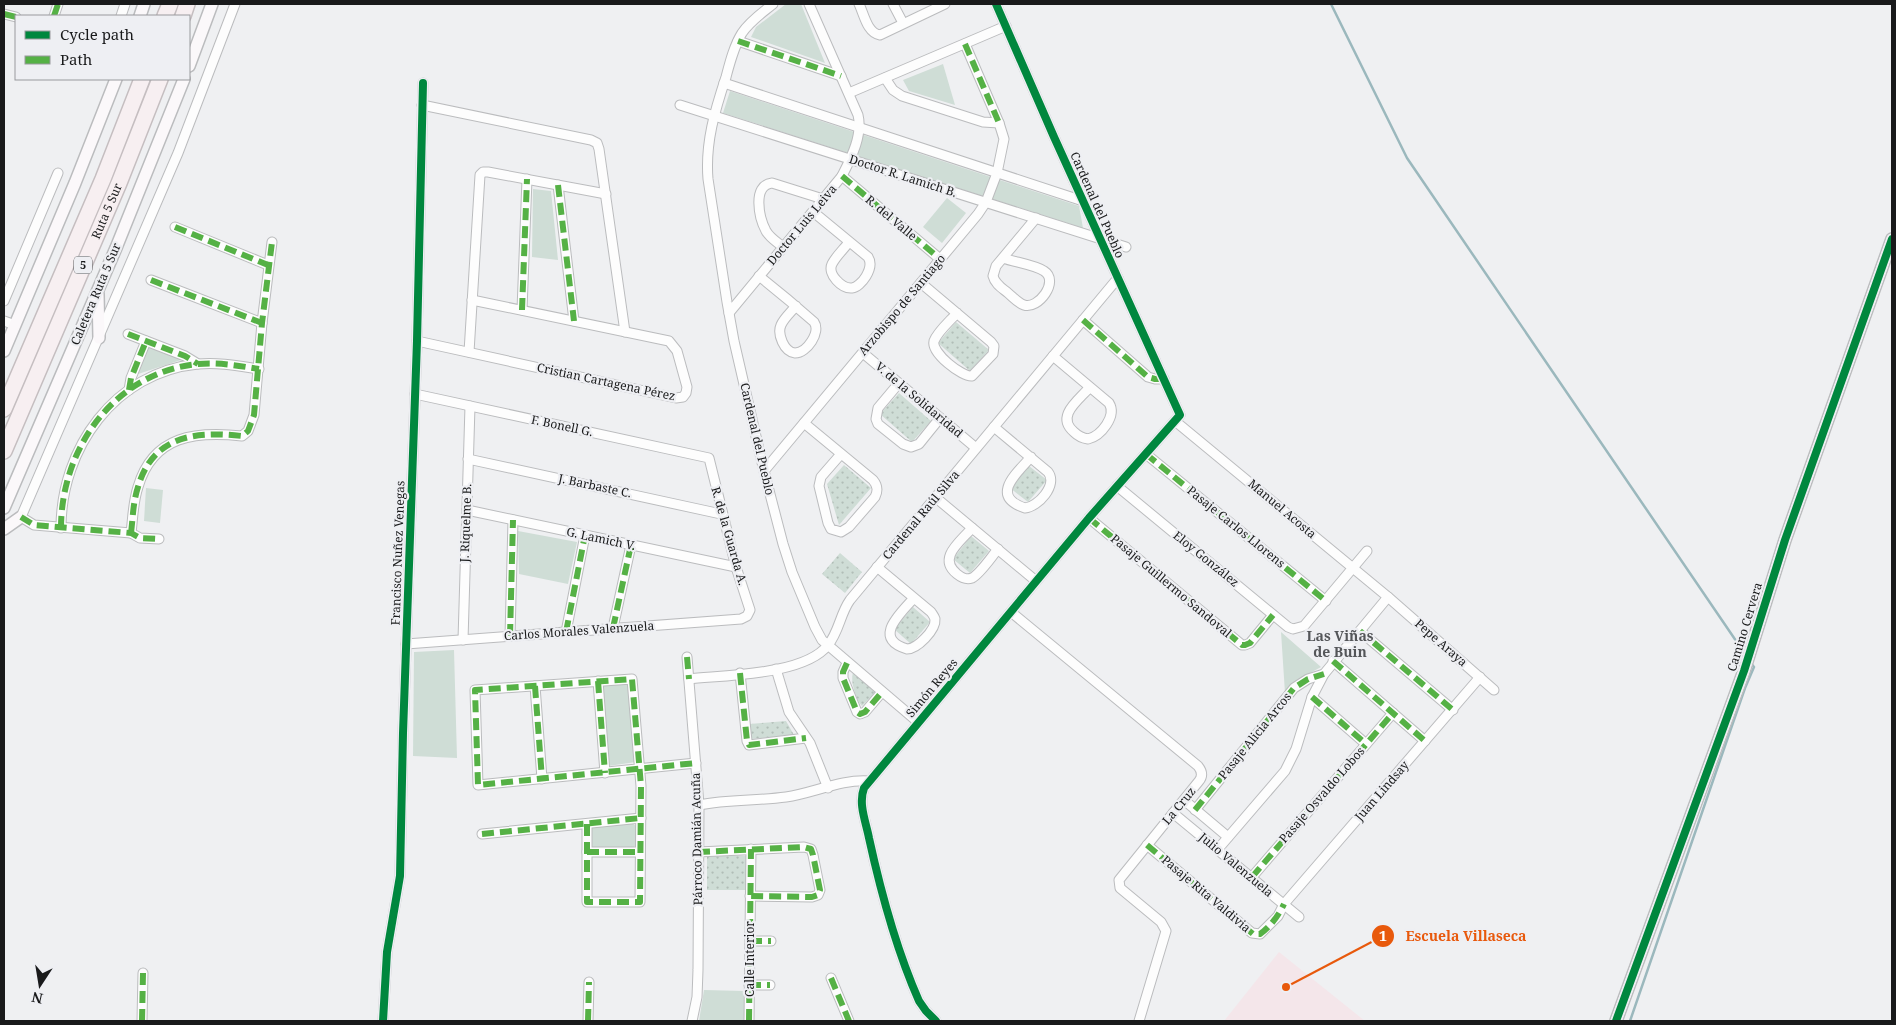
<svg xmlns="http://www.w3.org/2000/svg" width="1896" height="1025" font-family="'Noto Serif',serif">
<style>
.education{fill:#f4e6ea}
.grass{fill:url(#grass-dots)}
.green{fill:#cfddd6}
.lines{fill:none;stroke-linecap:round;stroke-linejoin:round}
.stream{stroke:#9bb8bd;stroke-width:2.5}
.street-casing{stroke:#bbbcbe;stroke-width:11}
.secondary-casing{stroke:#bbbcbe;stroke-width:14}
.highway-casing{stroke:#c5bec0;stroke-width:18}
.street{stroke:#fdfdfd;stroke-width:9}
.secondary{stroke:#fbf8fa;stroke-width:11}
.highway{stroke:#f7eff1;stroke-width:15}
.quiet{stroke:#55b145;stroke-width:6;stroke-dasharray:12 6;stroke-linecap:butt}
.cycleway-casing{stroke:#eeeff3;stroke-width:11}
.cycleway{stroke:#00873e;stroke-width:8}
.labels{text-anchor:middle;stroke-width:4.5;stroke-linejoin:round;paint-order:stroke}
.shield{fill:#eeeff3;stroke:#595a5c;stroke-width:1}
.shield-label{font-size:11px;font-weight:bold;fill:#191a1b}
.street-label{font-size:12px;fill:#191a1b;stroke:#eeeff3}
.neighbourhood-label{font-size:14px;font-weight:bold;fill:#545659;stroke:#eeeff3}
.leader{fill:none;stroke:#e8590c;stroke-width:2}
.callout-dot{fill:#e8590c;stroke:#eeeff3;stroke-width:2}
.mark-label{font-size:15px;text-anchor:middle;font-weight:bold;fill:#fff}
.callout-label{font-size:14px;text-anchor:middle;font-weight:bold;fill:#e8590c;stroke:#eeeff3;stroke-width:4.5;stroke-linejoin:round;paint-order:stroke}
</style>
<defs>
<pattern id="grass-dots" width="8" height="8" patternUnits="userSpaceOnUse" patternTransform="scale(1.25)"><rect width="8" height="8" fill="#cfddd6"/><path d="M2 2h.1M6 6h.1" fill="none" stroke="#b1bdb7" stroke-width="1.8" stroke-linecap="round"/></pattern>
</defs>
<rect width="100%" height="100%" fill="#eff0f2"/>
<path class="education" d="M1279 952 1365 1021H1224Z"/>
<g class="grass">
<path d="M956 322 989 350 970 371 938 343Z"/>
<path d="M899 393 931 421 912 442 880 414Z"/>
<path d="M844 465 871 488 839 525 827 484Z"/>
<path d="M1029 466 1047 480 1028 502 1010 488Z"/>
<path d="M971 536 989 551 970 573 953 559Z"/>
<path d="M840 553 862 572 845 593 822 574Z"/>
<path d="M913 607 930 622 911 644 894 629Z"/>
<path d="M853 673 876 692 862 706C856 700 850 681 853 673Z"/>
<path d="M786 721 794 735 751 739 750 724Z"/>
<path d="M707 855 746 856 747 890H707Z"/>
</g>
<g class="green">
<path d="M786 4H801L825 63 751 37 756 27Z"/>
<path d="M943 64 955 105 909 91 903 80Z"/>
<path d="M730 91 1079 206 1083 228 723 113Z"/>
<path d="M533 189 551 191 558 260 532 257Z"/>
<path d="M947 198 966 213 942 243 923 227Z"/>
<path d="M146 346 181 360 135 375Z"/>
<path d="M146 488 163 490 160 523 144 521Z"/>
<path d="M518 531 577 542 568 584 519 574Z"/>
<path d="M1281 632 1321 667 1294 682 1285 693Z"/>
<path d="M454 650 457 758 413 756 414 652Z"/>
<path d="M629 682 636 762 608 766 600 686Z"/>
<path d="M632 823 636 826V845L632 849H593L591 847V829L593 826Z"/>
<path d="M704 990 744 991 745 1021H699Z"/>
</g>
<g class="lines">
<g class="stream">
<path d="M1331 4 1407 158 1745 654"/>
<path d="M1630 1021 1745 688 1754 667 1750 662"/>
</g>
<defs>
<g id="street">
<path d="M773 4C762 13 750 21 742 33 734 46 730 62 726 77 715 110 705 143 708 179L727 302 734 341 764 471 783 544 792 572 815 627 822 640 918 722"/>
<path d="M859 4C864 14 867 33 880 35L945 4"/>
<path d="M893 4 903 23"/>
<path d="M4 14 16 17"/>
<path d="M54 16 58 4"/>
<path d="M121 16 125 4"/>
<path d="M738 41 841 76"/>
<path d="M885 78 893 90 902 96 983 122 999 123"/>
<path d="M724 83 1083 201"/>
<path d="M849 93 1006 26"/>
<path d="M422 105 591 140 597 143 599 149 625 332"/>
<path d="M680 105 1126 247"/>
<path d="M842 176 940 259"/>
<path d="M558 185 574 321"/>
<path d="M813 212 817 215 868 257C875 268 861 287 852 288 842 289 827 274 832 264 836 256 844 249 849 242"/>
<path d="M175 227 268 265"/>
<path d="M783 247C777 242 770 238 766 231 759 218 752 185 772 183L823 199"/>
<path d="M1003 258C1014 262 1035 265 1044 271 1060 281 1038 310 1024 305 1018 303 1013 297 1008 293 1002 288 995 284 993 276L996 266 1036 218"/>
<path d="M759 276C778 291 796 306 814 322 821 332 807 353 795 353 784 352 777 334 781 325 784 318 791 312 796 306"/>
<path d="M151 280 262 323"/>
<path d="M921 283 991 342 994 346 993 354 972 376C962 377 931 353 934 341 938 331 950 321 957 313"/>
<path d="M4 301 58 173"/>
<path d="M522 310 527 179"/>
<path d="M729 313 842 176C851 158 863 135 858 115L809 4"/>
<path d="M1083 320 1148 377 1155 379H1164"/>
<path d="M4 321 15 325"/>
<path d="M128 334 185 356 198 364"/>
<path d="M417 341 676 398 683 397 686 393 687 387 677 351 669 341 472 300"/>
<path d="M469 352 480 175 483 172H488L606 194"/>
<path d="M863 353 976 448"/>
<path d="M1053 356 1109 403C1117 416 1101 436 1088 439 1082 438 1078 436 1074 432 1055 416 1079 400 1090 387"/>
<path d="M899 383 878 408 876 419 878 424 903 444 911 447 919 444 940 418"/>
<path d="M129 390 131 378 146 341"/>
<path d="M1175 421 1388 597 1494 690"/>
<path d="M804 423 873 480C878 486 878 491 875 497L849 527 841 532 831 529 828 523 819 486 821 477 841 454"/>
<path d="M994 427 1048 472C1058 485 1038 507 1025 508 989 496 1017 473 1031 457"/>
<path d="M1146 454 1326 601"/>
<path d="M468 459 721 514"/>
<path d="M764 471 978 214 986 202 997 173 1004 139 999 123 965 44"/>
<path d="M1117 486 1288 627 1293 629 1304 626 1367 551"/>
<path d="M935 497 1036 581"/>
<path d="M467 510 736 567"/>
<path d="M1089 518 1242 645H1245L1250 643 1273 615"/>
<path d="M61 528C61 448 115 372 198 364 219 362 239 366 259 369"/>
<path d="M972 528C960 542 937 558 957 574 962 578 966 580 972 578 980 574 992 556 998 549"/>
<path d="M131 533C133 517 133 502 138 487 153 435 196 431 242 436L248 431 254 415 262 323 272 242"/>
<path d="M159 539 140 538 131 533 34 525 21 517 178 153 235 4"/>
<path d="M877 567 931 612C933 615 934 616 935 619 936 630 917 649 907 649 872 638 900 614 914 598"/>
<path d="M1011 612 1198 766C1202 771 1203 776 1199 781L1119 880 1120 888 1161 922 1166 931 1139 1021"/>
<path d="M613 628 631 545"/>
<path d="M1360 631 1453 710"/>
<path d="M566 632 585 535"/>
<path d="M510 636 513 520"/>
<path d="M463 640 470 406"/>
<path d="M406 644 741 619 747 616 750 610 736 567 709 458 415 394"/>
<path d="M687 657 699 805 698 970 697 997 692 1021"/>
<path d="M1333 661 1425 741"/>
<path d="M847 663 843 672V678L857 712 860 714 865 712 882 692"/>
<path d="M776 669 789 712 810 743 828 788"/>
<path d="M740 673 747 741 749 745 806 738"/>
<path d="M689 679C726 675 805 675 828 645 839 632 840 614 850 600L1118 278"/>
<path d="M598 681 605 773"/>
<path d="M535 686 542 779"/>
<path d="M1312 697 1366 744"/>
<path d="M1184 800 1228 837"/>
<path d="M699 805C728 799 757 801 786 797 814 793 841 779 869 781"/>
<path d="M1195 810 1294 688 1308 679 1324 674"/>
<path d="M1173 813 1299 917"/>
<path d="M587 824V902H640L641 786 632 679 475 690 478 785 696 763"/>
<path d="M482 834 641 818"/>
<path d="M1147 845 1252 933 1260 934 1278 916 1284 904 1480 677"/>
<path d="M1218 849 1285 771 1296 749 1312 697 1324 674 1388 597"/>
<path d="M587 852H640"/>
<path d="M698 852 804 847 811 849 813 855 820 890 818 895 812 897 750 896"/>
<path d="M1252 877 1393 713"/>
<path d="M750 941H771"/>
<path d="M831 978 849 1021"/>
<path d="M749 985H770"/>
<path d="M142 1021 143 973"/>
<path d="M383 1021 387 952 400 876 403 733 417 341 423 83"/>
<path d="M588 1021 589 982"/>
<path d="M749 1021 751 849"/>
<path d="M936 1021 926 1011 919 1001C896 949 881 893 869 838 866 822 858 804 864 788L1089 518 1180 415 1054 137 996 4"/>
</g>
<g id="secondary">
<path d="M140 16 144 4"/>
<path d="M189 66 212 4"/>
<path d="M98 294 99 338"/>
<path d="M4 351 75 183 116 79"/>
<path d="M4 508 116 248 184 79"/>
<path d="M4 529 21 517"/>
<path d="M1616 1021 1744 671 1785 540 1892 239"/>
</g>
<g id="highway">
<path d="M165 16 170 4"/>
<path d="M183 16 187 4"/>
<path d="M4 409 103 179 142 79"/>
<path id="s1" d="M4 451 119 183 160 79"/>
</g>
</defs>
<use href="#street" class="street-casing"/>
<use href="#secondary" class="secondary-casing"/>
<use href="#highway" class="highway-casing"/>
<use href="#street" class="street"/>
<use href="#secondary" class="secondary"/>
<use href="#highway" class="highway"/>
<g class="quiet">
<path d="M4 14 16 17"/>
<path d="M54 16 58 4"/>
<path d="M738 41 841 76"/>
<path d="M965 44 999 123"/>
<path d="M842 176 940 259"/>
<path d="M558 185 574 321"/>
<path d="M175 227 268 265"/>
<path d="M151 280 262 323"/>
<path d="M522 310 527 179"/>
<path d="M1083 320 1148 377 1155 379H1164"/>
<path d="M128 334 185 356 198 364"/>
<path d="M129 390 131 378 146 341"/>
<path d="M1146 454 1326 601"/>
<path d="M21 517 34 525 131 533 140 538 159 539"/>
<path d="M1089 518 1242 645H1245L1250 643 1273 615"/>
<path d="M61 528C61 448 115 372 198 364 219 362 239 366 259 369"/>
<path d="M131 533C133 517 133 502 138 487 153 435 196 431 242 436L248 431 254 415 262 323 272 242"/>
<path d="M613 628 631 545"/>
<path d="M1360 631 1453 710"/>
<path d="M566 632 585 535"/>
<path d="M510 636 513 520"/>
<path d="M687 657 689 679"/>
<path d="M1333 661 1425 741"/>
<path d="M847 663 843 672V678L857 712 860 714 865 712 882 692"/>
<path d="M740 673 747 741 749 745 806 738"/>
<path d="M598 681 605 773"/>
<path d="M535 686 542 779"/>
<path d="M1312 697 1366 744"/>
<path d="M1195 810 1294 688 1308 679 1324 674"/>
<path d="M587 824V902H640L641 786 632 679 475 690 478 785 696 763"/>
<path d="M482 834 641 818"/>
<path d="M1147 845 1253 934H1260C1270 927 1279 915 1284 904"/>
<path d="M587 852H640"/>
<path d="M698 852 804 847 811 849 813 855 820 890 818 895 812 897 750 896"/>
<path d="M1252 877 1393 713"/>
<path d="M750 941H771"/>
<path d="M831 978 849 1021"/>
<path d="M749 985H770"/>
<path d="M142 1021 143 973"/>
<path d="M588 1021 589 982"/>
<path d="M749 1021 751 849"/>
</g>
<defs>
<g id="cycleway">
<path d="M383 1021 387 952 400 876 403 733 417 341 423 83"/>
<path d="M936 1021 926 1011 919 1001C896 949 881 893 869 838 866 822 858 804 864 788L1089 518 1180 415 1054 137 996 4"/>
<path d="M1616 1021 1744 671 1785 540 1892 239"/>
</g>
</defs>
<use href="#cycleway" class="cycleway-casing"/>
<use href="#cycleway" class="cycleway"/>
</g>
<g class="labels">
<rect class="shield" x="74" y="256.5" width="18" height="17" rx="4"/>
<g class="shield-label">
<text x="83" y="269">5</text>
</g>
<g class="street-label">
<text transform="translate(903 176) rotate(18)" y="4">Doctor R. Lamich B.</text>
<text transform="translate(1097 205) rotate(66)" y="4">Cardenal del Pueblo</text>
<text dy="4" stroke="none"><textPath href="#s1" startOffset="261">Ruta 5 Sur</textPath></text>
<text transform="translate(891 218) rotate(40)" y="4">R. del Valle</text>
<text transform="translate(802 225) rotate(-50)" y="4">Doctor Luis Leiva</text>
<text transform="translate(96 294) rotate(-67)" y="4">Caletera Ruta 5 Sur</text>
<text transform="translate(902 305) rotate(-50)" y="4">Arzobispo de Santiago</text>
<text transform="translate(606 382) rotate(12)" y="4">Cristian Cartagena Pérez</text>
<text transform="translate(919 400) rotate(40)" y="4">V. de la Solidaridad</text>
<text transform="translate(562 426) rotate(12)" y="4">F. Bonell G.</text>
<text transform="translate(757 439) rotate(77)" y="4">Cardenal del Pueblo</text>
<text transform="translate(595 486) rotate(12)" y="4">J. Barbaste C.</text>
<text transform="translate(1282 509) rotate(40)" y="4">Manuel Acosta</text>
<text transform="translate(921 515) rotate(-50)" y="4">Cardenal Raúl Silva</text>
<text transform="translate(466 523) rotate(-88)" y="4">J. Riquelme B.</text>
<text transform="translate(1236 527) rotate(39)" y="4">Pasaje Carlos Llorens</text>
<text transform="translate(729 536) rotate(74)" y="4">R. de la Guarda A.</text>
<text transform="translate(601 539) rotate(12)" y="4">G. Lamich V.</text>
<text transform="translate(398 553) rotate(-88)" y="4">Francisco Nuñez Venegas</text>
<text transform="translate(1206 559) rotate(39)" y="4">Eloy González</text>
<text transform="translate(1171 586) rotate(40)" y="4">Pasaje Guillermo Sandoval</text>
<text transform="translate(1745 627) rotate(-73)" y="4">Camino Cervera</text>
<text transform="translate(579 631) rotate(-4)" y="4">Carlos Morales Valenzuela</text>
<text transform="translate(1441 643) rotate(41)" y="4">Pepe Araya</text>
<text transform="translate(932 688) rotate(-50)" y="4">Simón Reyes</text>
<text transform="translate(1255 736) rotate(-51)" y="4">Pasaje Alicia Arcos</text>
<text transform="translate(1382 791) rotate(-49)" y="4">Juan Lindsay</text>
<text transform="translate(1322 795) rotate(-49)" y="4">Pasaje Osvaldo Lobos</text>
<text transform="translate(1179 806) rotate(-50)" y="4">La Cruz</text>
<text transform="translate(697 839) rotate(-91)" y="4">Párroco Damián Acuña</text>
<text transform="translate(1236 865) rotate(40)" y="4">Julio Valenzuela</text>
<text transform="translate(1206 894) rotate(40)" y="4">Pasaje Rita Valdivia</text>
<text transform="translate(750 959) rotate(-90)" y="4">Calle Interior</text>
</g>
<g class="neighbourhood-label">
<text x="1340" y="641">Las Viñas<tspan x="1340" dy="16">de Buin</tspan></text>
</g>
</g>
<path class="leader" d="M1286 987L1383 936"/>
<g class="callout-dot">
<circle cx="1286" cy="987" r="5"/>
<circle cx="1383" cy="936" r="12"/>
</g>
<g class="mark-label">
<text x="1383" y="941">1</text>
</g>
<g class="callout-label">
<text x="1466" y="941">Escuela Villaseca</text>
</g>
<rect width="1896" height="1025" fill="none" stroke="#191a1b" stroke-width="10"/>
<rect x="15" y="15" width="175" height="65" fill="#eeeff3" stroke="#999a9d"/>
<rect x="25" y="31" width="25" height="8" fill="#00873e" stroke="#999a9d"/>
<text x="60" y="40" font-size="15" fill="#191a1b">Cycle path</text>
<rect x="25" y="56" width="25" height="8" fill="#55b145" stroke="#999a9d"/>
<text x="60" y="65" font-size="15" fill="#191a1b">Path</text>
<g transform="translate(40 985) rotate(192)" stroke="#eeeff3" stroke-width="4" paint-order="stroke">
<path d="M0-4L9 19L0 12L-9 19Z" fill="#191a1b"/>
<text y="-8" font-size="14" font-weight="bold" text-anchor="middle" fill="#191a1b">N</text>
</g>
</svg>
